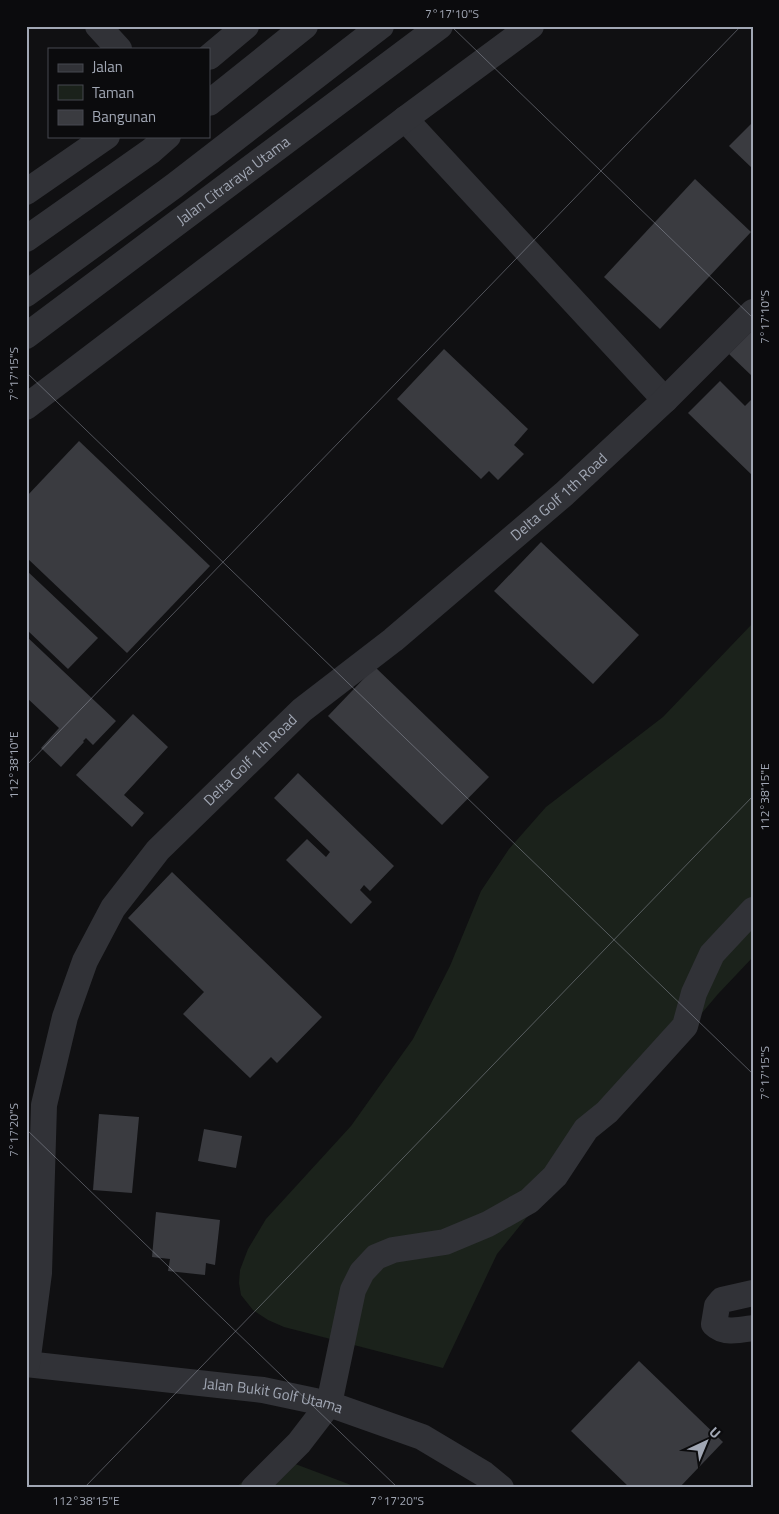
<svg xmlns="http://www.w3.org/2000/svg" width="779" height="1514" font-family="'Titillium Web',sans-serif">
<style>
.green{fill:#1b221b}
.building{fill:#3a3b40}
.lines{fill:none;stroke-linecap:round;stroke-linejoin:round}
.minor{stroke:#313237;stroke-width:26}
.ticks{fill:none;stroke:#a1a7b4;stroke-width:1;stroke-opacity:0.45}
.labels{text-anchor:middle;stroke-width:4.5;stroke-linejoin:round;paint-order:stroke}
.street-label{font-size:15px;fill:#a1a7b4;stroke:#0b0b0d}
.neatline{fill:none;stroke:#a1a7b4;stroke-width:2}
.ticks-label{font-size:12px;text-anchor:middle;fill:#a1a7b4}
</style>
<rect width="100%" height="100%" fill="#101012"/>
<g class="green">
<path d="M753 623V957L718 994 624 1105 548 1191 497 1254 443 1368 284 1327 268 1320 253 1310 241 1295 239 1283 240 1270 248 1249 266 1219 351 1126 413 1039 450 966 481 891 509 849 546 807 663 717Z"/>
<path d="M274 1456 359 1488H235Z"/>
</g>
<g class="building">
<path d="M753 122V169L729 146Z"/>
<path d="M695 179 751 232 660 329 604 277Z"/>
<path d="M753 330V377L729 354Z"/>
<path d="M444 349 528 429 514 445 524 454 498 480 489 471 481 479 397 399Z"/>
<path d="M720 381 745 406 753 398V476L688 413Z"/>
<path d="M79 441 210 566 127 653 26 557V497Z"/>
<path d="M541 542 639 635 593 684 494 591Z"/>
<path d="M26 570 98 638 68 669 26 629Z"/>
<path d="M26 636 116 721 93 745 86 738 83 741 84 742 61 767 41 748 59 728 26 697Z"/>
<path d="M375 667 489 777 442 825 328 716Z"/>
<path d="M133 714 168 747 124 795 144 813 132 827 76 775Z"/>
<path d="M298 773 394 866 370 891 364 885 360 890 372 902 351 924 286 860 307 839 326 857 330 852 274 798Z"/>
<path d="M172 872 322 1017 277 1063 271 1057 250 1078 183 1014 204 992 128 918Z"/>
<path d="M99 1114 139 1117 132 1193 93 1190Z"/>
<path d="M204 1129 242 1136 236 1168 198 1161Z"/>
<path d="M156 1212 220 1220 215 1265 206 1263 205 1275 168 1271 170 1259 152 1257Z"/>
<path d="M639 1361 723 1442 679 1488H630L571 1431Z"/>
</g>
<g class="lines">
<g class="minor">
<path d="M98 26 119 49"/>
<path d="M209 57 246 26"/>
<path d="M209 103 305 26"/>
<path d="M405 119 665 400"/>
<path d="M26 192 107 136"/>
<path d="M26 239 151 151 168 136"/>
<path d="M26 294 174 186 381 26"/>
<path id="s1" d="M26 336 440 26"/>
<path d="M26 407 405 119 531 26"/>
<path d="M753 1293 722 1300 717 1306 714 1324C724 1334 740 1330 753 1328"/>
<path id="s2" d="M26 1364 263 1390 329 1404 422 1437 484 1474 501 1488"/>
<path id="s3" d="M27 1364 39 1273 44 1105 65 1017 85 961 113 908 158 850 302 710 393 640 564 494 665 400 753 312"/>
<path d="M254 1488 299 1443 329 1404 353 1290 362 1272 376 1257 393 1250 445 1242 488 1224 529 1201 555 1176 586 1129 607 1112 685 1026 694 993 712 954 753 910"/>
</g>
</g>
<path class="ticks" d="M451 26 753 318M26 372 753 1074M26 766 741 26M26 1129 398 1488M84 1488 753 796"/>
<g class="labels">
<g class="street-label">
<text dy="5" stroke="none"><textPath href="#s1" startOffset="259">Jalan Citraraya Utama</textPath></text>
<text dy="5" stroke="none"><textPath href="#s3" startOffset="1078">Delta Golf 1th Road</textPath></text>
<text dy="5" stroke="none"><textPath href="#s3" startOffset="672">Delta Golf 1th Road</textPath></text>
<text dy="5" stroke="none"><textPath href="#s2" startOffset="249">Jalan Bukit Golf Utama</textPath></text>
</g>
</g>
<rect width="779" height="1514" fill="none" stroke="#0b0b0d" stroke-width="55"/>
<rect x="48" y="48" width="162" height="90" fill="#0b0b0d" stroke="#474950"/>
<rect x="58" y="64" width="25" height="8" fill="#313237" stroke="#474950"/>
<text x="92" y="72" font-size="15" fill="#a1a7b4">Jalan</text>
<rect x="58" y="85" width="25" height="15" fill="#1b221b" stroke="#474950"/>
<text x="92" y="98" font-size="15" fill="#a1a7b4">Taman</text>
<rect x="58" y="110" width="25" height="15" fill="#3a3b40" stroke="#474950"/>
<text x="92" y="122" font-size="15" fill="#a1a7b4">Bangunan</text>
<g transform="translate(706 1442) rotate(44)" stroke="#0b0b0d" stroke-width="4" paint-order="stroke">
<path d="M0-4L9 19L0 12L-9 19Z" fill="#a1a7b4"/>
<text y="-8" font-size="14" font-weight="bold" text-anchor="middle" fill="#a1a7b4">U</text>
</g>
<rect x="28" y="28" width="724" height="1458" class="neatline"/>
<g class="ticks-label">
<text x="452" y="18">7°17'10"S</text>
<text transform="translate(765 317) rotate(-90)" y="4">7°17'10"S</text>
<text transform="translate(14 374) rotate(-90)" y="4">7°17'15"S</text>
<text transform="translate(14 765) rotate(-90)" y="4">112°38'10"E</text>
<text transform="translate(765 797) rotate(-90)" y="4">112°38'15"E</text>
<text transform="translate(765 1073) rotate(-90)" y="4">7°17'15"S</text>
<text transform="translate(14 1130) rotate(-90)" y="4">7°17'20"S</text>
<text x="86" y="1505">112°38'15"E</text>
<text x="397" y="1505">7°17'20"S</text>
</g>
</svg>
